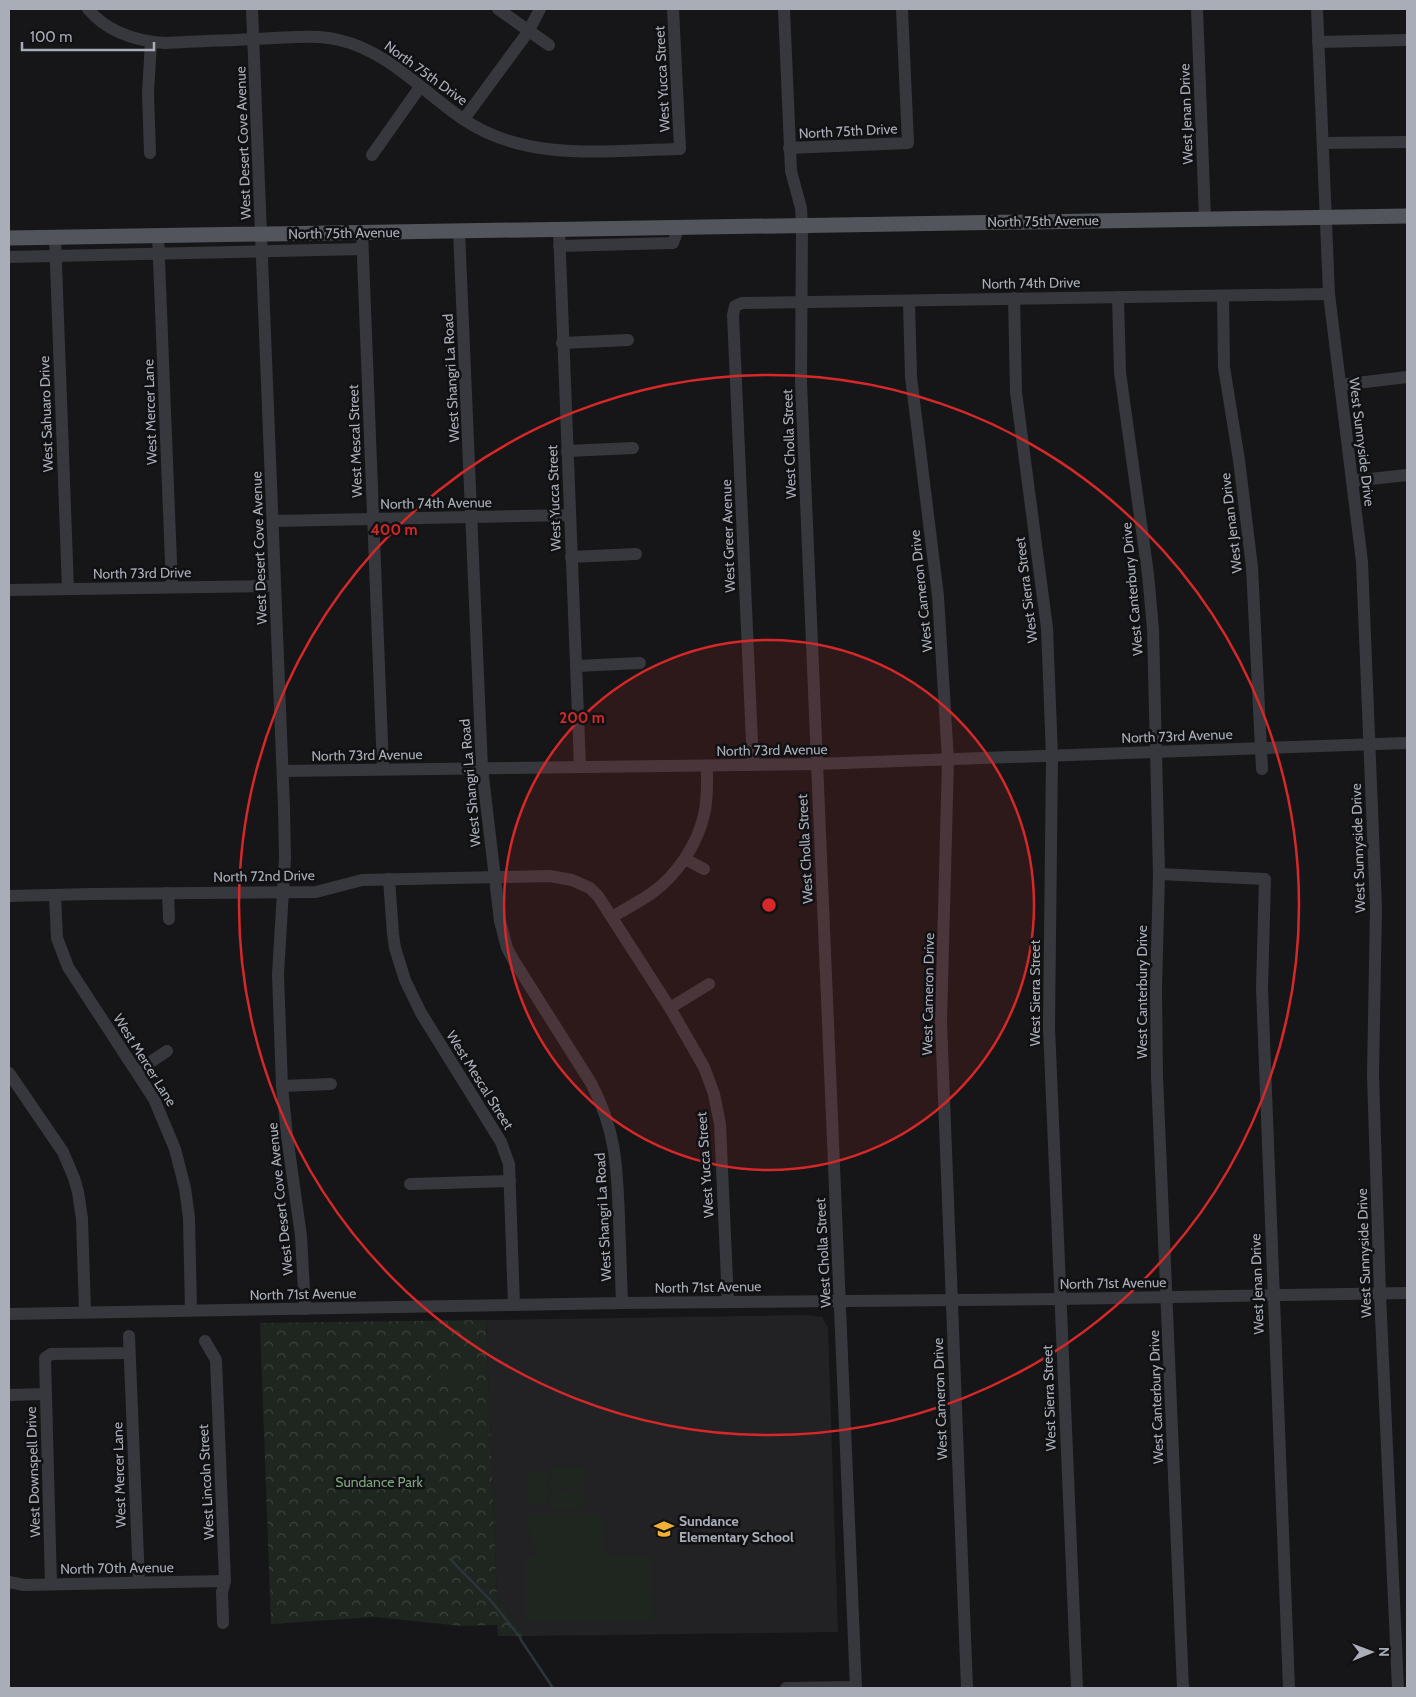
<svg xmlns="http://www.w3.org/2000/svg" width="1416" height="1697" font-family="Cabin,sans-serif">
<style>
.built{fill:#222225}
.forest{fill:url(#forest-crowns)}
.garden{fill:#1e261f}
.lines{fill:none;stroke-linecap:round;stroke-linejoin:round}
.stream{stroke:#2c353c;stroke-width:2.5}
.minor{stroke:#37383d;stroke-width:12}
.major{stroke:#53555c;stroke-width:15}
.ring{fill:none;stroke:#d62828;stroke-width:2.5}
.labels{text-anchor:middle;stroke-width:5;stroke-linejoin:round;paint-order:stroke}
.street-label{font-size:14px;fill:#a8adb8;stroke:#111113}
.park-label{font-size:14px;fill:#7fa381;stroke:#111113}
.poi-label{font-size:14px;font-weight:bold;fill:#a8adb8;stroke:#111113;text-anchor:start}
.centre{fill:#d62828;stroke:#111113;stroke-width:2.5}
.ring-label{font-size:15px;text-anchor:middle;font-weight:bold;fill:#d62828;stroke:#111113;stroke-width:5;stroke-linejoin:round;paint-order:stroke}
</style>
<defs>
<pattern id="forest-crowns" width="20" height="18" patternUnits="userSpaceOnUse" patternTransform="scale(1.25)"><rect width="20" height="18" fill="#1e261f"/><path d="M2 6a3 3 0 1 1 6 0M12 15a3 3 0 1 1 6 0" fill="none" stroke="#3c433d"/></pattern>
</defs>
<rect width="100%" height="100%" fill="#161618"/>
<path class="built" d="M807 1315 822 1317 828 1328 838 1632 525 1636 497 1598 486 1320Z"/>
<path class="forest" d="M486 1320 497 1598 525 1636H498L497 1625 462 1626 374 1617 271 1624 260 1323Z"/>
<g class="garden">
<path d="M462 1372V1386L431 1387V1372Z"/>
<rect x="438" y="1425" width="24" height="14"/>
<path d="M551 1467 584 1468V1487H550Z"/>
<path d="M528 1471 548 1472 547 1505 527 1504Z"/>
<path d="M551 1489 584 1490 583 1510 550 1509Z"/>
<path d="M525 1514H598L605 1523 604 1556H652L653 1621 525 1622V1557L538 1556 533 1546Z"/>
</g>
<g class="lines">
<path class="stream" d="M450 1559 492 1602 520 1637 521 1640 553 1688"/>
<g class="minor">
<path d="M88 9C108 33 136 41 165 43 202 41 239 40 275 38 297 37 318 35 339 40 388 51 423 92 463 119 527 163 607 150 680 149L673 9"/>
<path d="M252 9 284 808 285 858 278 974 282 1086 287 1136 301 1236 305 1309"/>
<path d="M498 9 549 45"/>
<path d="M784 9 791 171 801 208 802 226 801 382 856 1688"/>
<path d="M1197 9 1205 218"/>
<path d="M1317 9 1329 294 1362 562 1376 908 1373 1075 1380 1294 1398 1688"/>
<path d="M1318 42 1407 40"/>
<path d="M464 119 528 32 540 9"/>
<path d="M1323 143 1407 142"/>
<path d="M789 148 908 143 902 9"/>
<path d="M150 153 148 93 151 42"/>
<path d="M372 155 420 87"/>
<path d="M559 229 580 767"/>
<path d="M459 231 482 768 500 921 507 948 514 961 591 1083C616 1130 617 1166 619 1218 620 1246 621 1275 622 1303"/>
<path d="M362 232 383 769"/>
<path d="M158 235 172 587"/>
<path d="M55 237 68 589"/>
<path d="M559 246 673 243 679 227"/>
<path d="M9 257 362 249"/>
<path d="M1223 296 1224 367 1239 460 1252 567 1262 769"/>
<path d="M1118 297 1120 372 1148 574 1153 629 1159 874 1156 989 1157 1076 1183 1688"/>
<path d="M1014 298 1016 392 1047 628 1052 756 1049 1027 1077 1688"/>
<path d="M909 301 911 377 938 596 948 760 941 1022 967 1688"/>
<path d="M562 343 628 340"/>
<path d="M1340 385 1407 377"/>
<path d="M567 451 633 448"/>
<path d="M1352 481 1407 475"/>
<path d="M273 521 570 515"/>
<path d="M571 557 636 554"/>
<path d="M9 590 275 586"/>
<path d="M576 666 640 663"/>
<path d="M753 765 733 315 735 306 742 303 1329 294"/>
<path d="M283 771 816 764 1407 743"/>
<path d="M685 859 704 869"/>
<path d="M1159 874 1265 879 1262 988 1289 1688"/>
<path d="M389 879 393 934 395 948 405 980 421 1013 501 1142 509 1164 514 1305"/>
<path d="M168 893 169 919"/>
<path d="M55 895 57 938 68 967 154 1099 175 1149 185 1188 189 1218 191 1310"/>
<path d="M9 896 92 894 316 892 362 880 550 876 572 880 590 888 598 896 670 1008 704 1067 714 1094 720 1124 728 1302"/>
<path d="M612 917C625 909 639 902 652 893 677 875 697 845 704 815 708 799 707 782 707 766"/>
<path d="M670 1008 709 984"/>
<path d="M137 1071 167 1051"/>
<path d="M9 1073 63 1152 74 1178 78 1192 82 1219 85 1312"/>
<path d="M282 1086 331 1084"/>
<path d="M410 1184 510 1181"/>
<path d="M9 1314 622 1303 1060 1299 1407 1293"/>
<path d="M129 1336 139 1582"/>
<path d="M205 1341 216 1360 225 1581 222 1592 223 1623"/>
<path d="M9 1395 45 1394"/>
<path d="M9 1582 24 1585 225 1581"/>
<path d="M51 1584 45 1358 51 1354 129 1353"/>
<path d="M786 1688 856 1687"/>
</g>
<path class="major" d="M9 238 1407 216"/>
</g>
<circle cx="769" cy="905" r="265" fill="#d62828" fill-opacity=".12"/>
<g class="ring">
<circle cx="769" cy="905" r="265"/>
<circle cx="769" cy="905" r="530"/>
</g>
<defs>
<symbol id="school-bare" viewBox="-9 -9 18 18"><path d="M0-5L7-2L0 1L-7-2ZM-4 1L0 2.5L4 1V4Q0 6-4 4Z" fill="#f2b134" stroke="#111113" stroke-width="2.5" paint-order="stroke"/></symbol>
</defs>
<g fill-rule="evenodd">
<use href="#school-bare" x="650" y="1515" width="28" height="28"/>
</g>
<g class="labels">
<g class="street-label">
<text transform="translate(426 73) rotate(36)" y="5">North 75th Drive</text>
<text transform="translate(662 79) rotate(-93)" y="5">West Yucca Street</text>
<text transform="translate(1186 114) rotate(-92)" y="5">West Jenan Drive</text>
<text transform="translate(848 131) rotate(-3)" y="5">North 75th Drive</text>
<text transform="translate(243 143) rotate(-92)" y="5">West Desert Cove Avenue</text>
<text transform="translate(1043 221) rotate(-1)" y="5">North 75th Avenue</text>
<text transform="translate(344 233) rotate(-1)" y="5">North 75th Avenue</text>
<text transform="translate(1031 283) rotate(-1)" y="5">North 74th Drive</text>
<text transform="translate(451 378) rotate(-93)" y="5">West Shangri La Road</text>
<text transform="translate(150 412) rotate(-92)" y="5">West Mercer Lane</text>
<text transform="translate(46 414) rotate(-92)" y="5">West Sahuaro Drive</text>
<text transform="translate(355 441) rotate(-92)" y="5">West Mescal Street</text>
<text transform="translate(1362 442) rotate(83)" y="5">West Sunnyside Drive</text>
<text transform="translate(789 444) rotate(-92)" y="5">West Cholla Street</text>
<text transform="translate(554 498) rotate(-92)" y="5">West Yucca Street</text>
<text transform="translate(436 503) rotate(-1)" y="5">North 74th Avenue</text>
<text transform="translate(1231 523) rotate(-97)" y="5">West Jenan Drive</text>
<text transform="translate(728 536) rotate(-92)" y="5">West Greer Avenue</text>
<text transform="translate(259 548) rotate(-92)" y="5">West Desert Cove Avenue</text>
<text transform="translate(142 573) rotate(-1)" y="5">North 73rd Drive</text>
<text transform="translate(1132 589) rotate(-95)" y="5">West Canterbury Drive</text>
<text transform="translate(1026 590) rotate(-97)" y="5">West Sierra Street</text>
<text transform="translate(921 591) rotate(-96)" y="5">West Cameron Drive</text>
<text transform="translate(1177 736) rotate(-2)" y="5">North 73rd Avenue</text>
<text transform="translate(772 750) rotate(-1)" y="5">North 73rd Avenue</text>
<text transform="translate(367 755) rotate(-1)" y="5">North 73rd Avenue</text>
<text transform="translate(470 783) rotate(-95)" y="5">West Shangri La Road</text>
<text transform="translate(1358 848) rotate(-92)" y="5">West Sunnyside Drive</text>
<text transform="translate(805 849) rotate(-93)" y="5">West Cholla Street</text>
<text transform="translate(264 876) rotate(-1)" y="5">North 72nd Drive</text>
<text transform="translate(1142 992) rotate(-90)" y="5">West Canterbury Drive</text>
<text transform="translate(1035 993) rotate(-90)" y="5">West Sierra Street</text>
<text transform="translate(928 994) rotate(-89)" y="5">West Cameron Drive</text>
<text transform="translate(145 1060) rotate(58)" y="5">West Mercer Lane</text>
<text transform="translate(480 1080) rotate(58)" y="5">West Mescal Street</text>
<text transform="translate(705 1165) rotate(-94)" y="5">West Yucca Street</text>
<text transform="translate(280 1199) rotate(-96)" y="5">West Desert Cove Avenue</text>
<text transform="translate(603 1217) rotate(-93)" y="5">West Shangri La Road</text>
<text transform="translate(823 1253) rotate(-93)" y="5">West Cholla Street</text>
<text transform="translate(1364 1253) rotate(-92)" y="5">West Sunnyside Drive</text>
<text transform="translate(1113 1283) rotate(-1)" y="5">North 71st Avenue</text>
<text transform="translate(1257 1284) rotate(-92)" y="5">West Jenan Drive</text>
<text transform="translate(708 1287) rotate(-1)" y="5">North 71st Avenue</text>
<text transform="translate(303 1294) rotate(-1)" y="5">North 71st Avenue</text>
<text transform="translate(1156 1397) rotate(-92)" y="5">West Canterbury Drive</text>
<text transform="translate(1049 1398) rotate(-92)" y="5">West Sierra Street</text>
<text transform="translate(940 1399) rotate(-92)" y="5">West Cameron Drive</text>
<text transform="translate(33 1472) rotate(-92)" y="5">West Downspell Drive</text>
<text transform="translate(119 1475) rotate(-92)" y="5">West Mercer Lane</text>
<text transform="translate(206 1482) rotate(-93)" y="5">West Lincoln Street</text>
<text transform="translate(117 1568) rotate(-1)" y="5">North 70th Avenue</text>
</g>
<g class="park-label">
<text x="379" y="1487">Sundance Park</text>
</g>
<g class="poi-label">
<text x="679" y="1526">Sundance<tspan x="679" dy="16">Elementary School</tspan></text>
</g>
</g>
<circle cx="769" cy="905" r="8" class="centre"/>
<g class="ring-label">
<text x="394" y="535">400 m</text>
<text x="582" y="723">200 m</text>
</g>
<rect width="1416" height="1697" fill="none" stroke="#a8adb8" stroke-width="20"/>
<g transform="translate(1371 1652) rotate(89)" stroke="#111113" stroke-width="4" paint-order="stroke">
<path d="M0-4L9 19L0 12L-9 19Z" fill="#a8adb8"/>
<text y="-8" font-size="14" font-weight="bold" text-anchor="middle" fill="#a8adb8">N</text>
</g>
<path d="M22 42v8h132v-8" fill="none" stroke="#a8adb8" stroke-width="2.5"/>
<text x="30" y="42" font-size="15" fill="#a8adb8" stroke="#111113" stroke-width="4" paint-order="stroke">100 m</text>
</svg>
